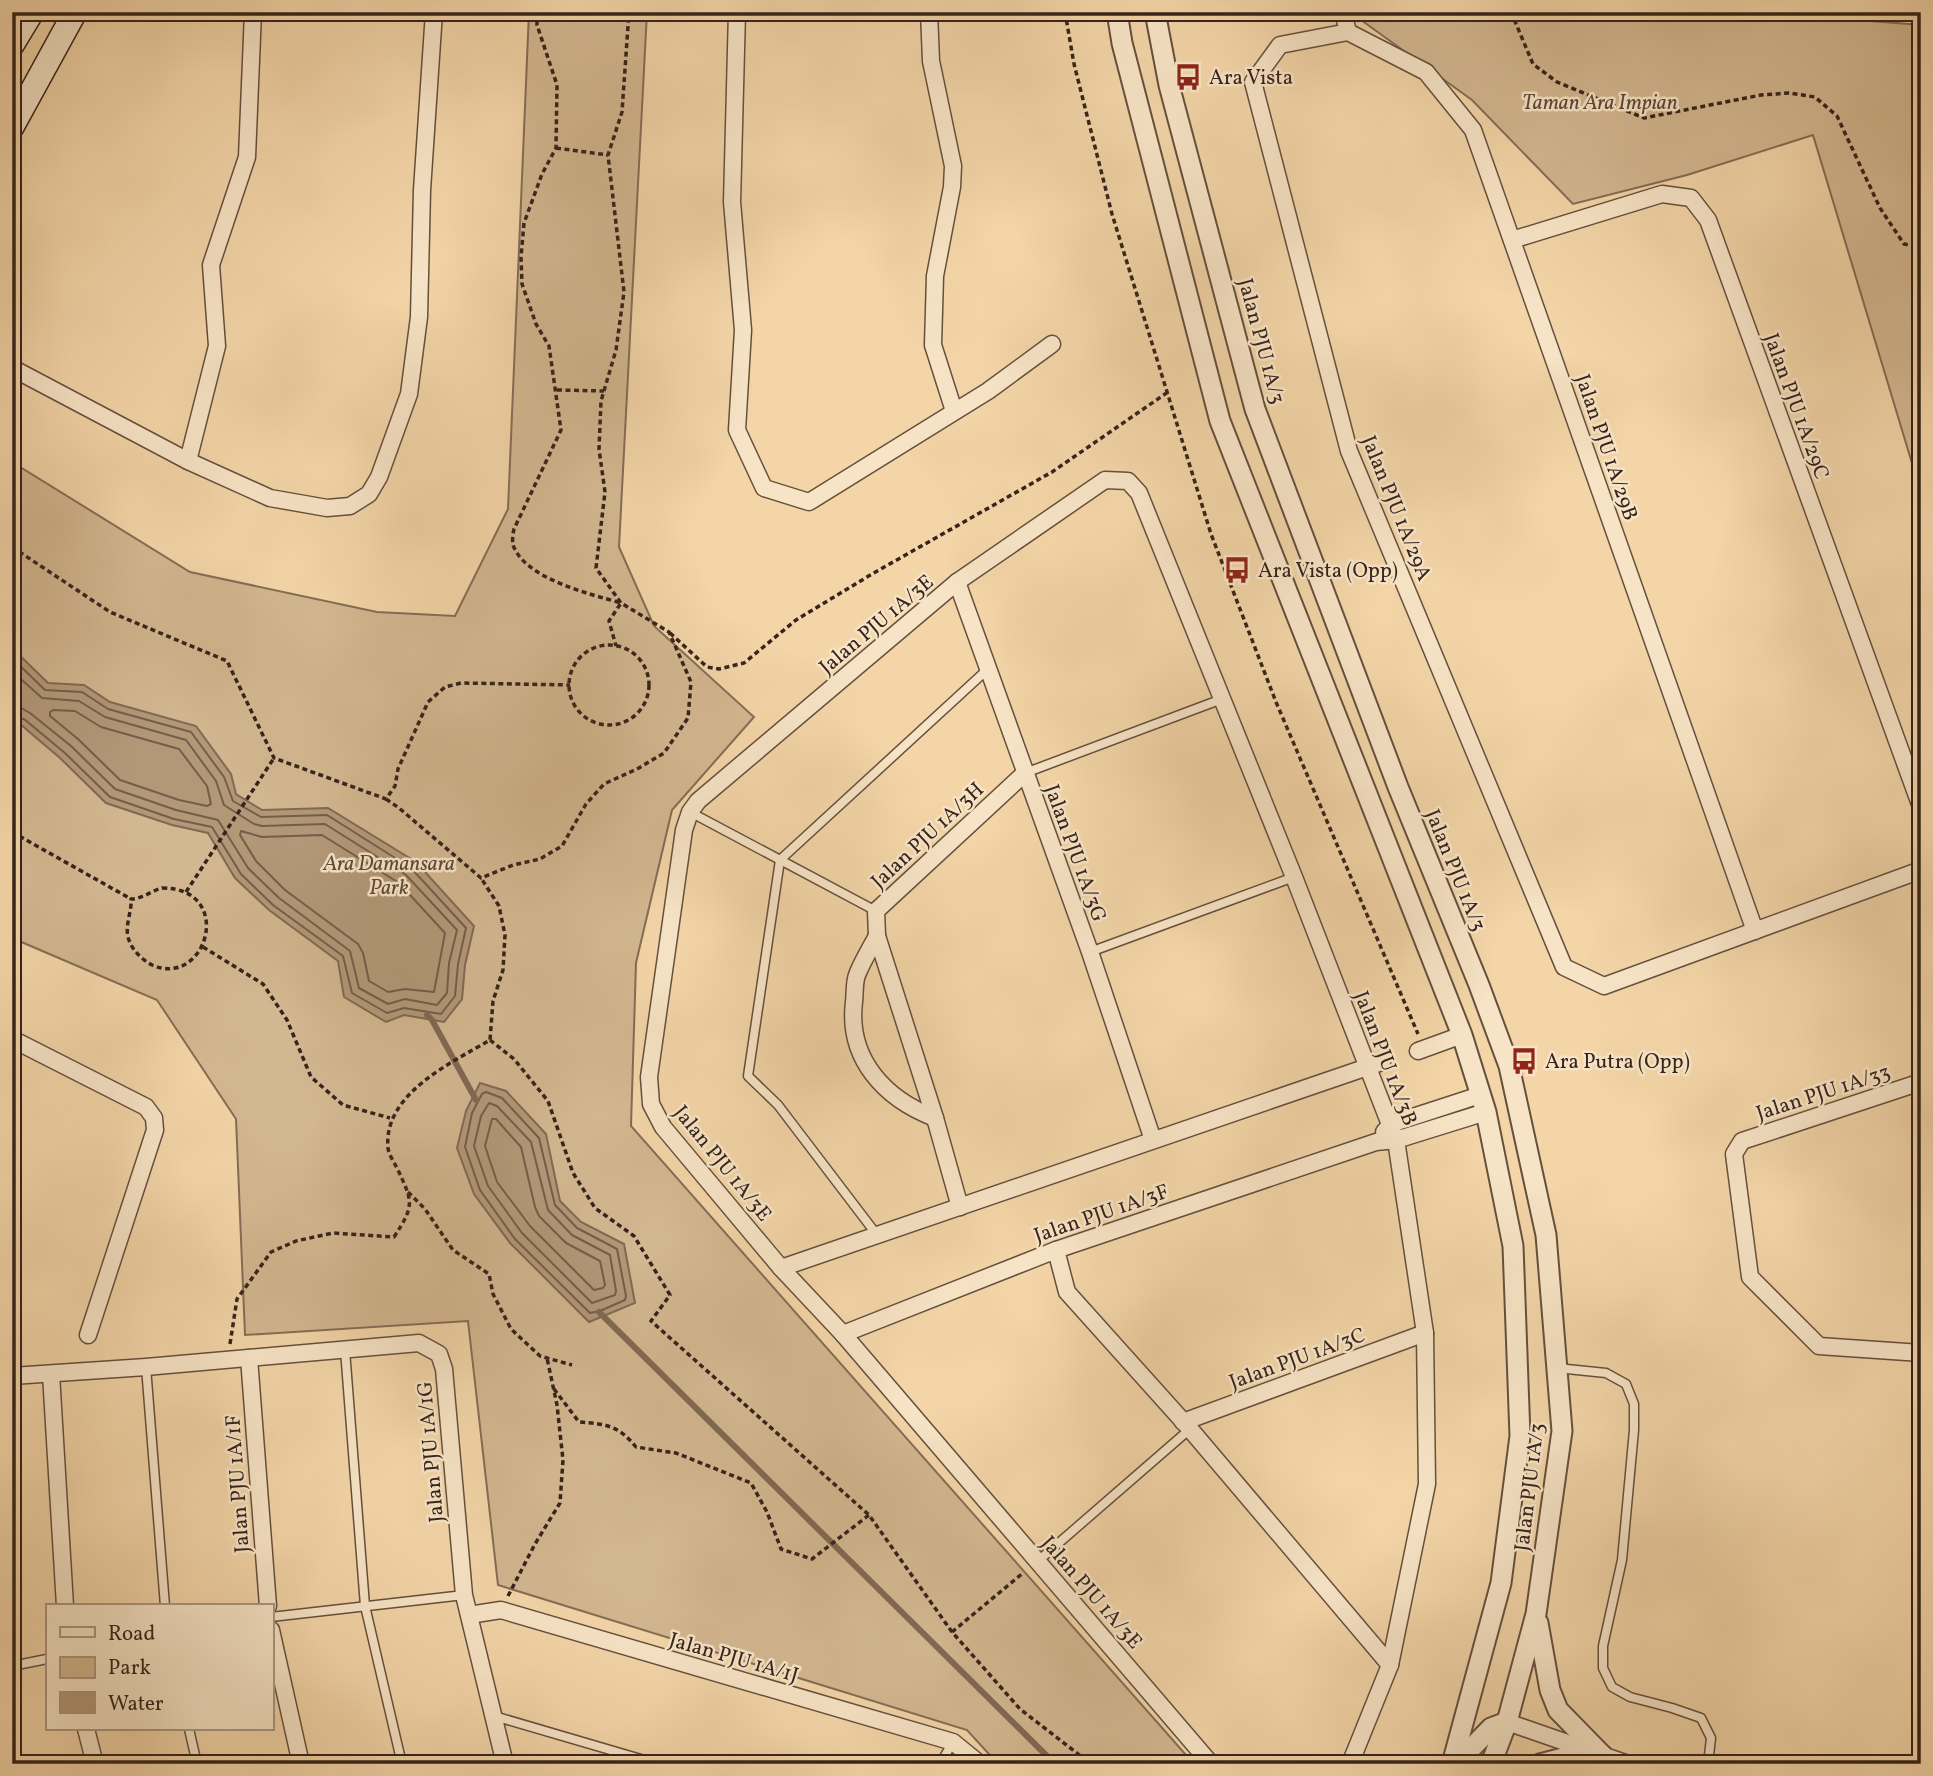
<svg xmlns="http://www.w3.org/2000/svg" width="1933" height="1776" font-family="Vollkorn,serif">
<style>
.green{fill:#d3b790;stroke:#846d56;stroke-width:2}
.water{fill:#b39878;stroke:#816953;stroke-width:2}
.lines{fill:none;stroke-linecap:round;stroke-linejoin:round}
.shore{stroke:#745e4a;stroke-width:2}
.stream{stroke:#816953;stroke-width:6}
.service-casing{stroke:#65503e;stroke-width:11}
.minor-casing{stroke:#65503e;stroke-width:19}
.tertiary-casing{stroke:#65503e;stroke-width:23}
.secondary-casing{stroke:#36231b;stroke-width:26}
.path{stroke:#36231b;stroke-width:3.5;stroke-dasharray:5 3.5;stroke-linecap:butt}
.service{stroke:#f7e4c6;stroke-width:8}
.minor{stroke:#f7e4c6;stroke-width:16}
.tertiary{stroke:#f7e4c6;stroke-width:19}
.secondary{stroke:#f7e4c6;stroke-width:23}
.labels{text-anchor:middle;stroke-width:5;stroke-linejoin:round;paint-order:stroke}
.poi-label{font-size:21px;fill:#36231b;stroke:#f7e4c6;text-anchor:start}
.park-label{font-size:21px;font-style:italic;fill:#5d4838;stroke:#f7e4c6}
.street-label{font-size:21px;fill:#36231b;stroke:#f7e4c6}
</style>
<rect width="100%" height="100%" fill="#f3d5a8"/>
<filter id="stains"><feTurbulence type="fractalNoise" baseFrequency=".00286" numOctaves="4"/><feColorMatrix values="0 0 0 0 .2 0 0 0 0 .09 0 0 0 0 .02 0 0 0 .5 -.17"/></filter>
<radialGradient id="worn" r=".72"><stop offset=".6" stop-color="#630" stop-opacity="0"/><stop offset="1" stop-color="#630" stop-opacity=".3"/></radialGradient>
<g class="green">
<path d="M529 12H647L619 547 654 626 754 717 672 810 636 963 631 1126 1194 1764H998L967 1730 498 1585 468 1321 245 1335 236 1119 157 1000 12 938V462L190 572 377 612 455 616 508 509Z"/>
<path d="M1360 12H1754L1921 25V493L1813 135 1687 175 1573 204 1472 100 1361 20Z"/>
</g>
<g class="water">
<path d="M12 648 48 683 84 685 110 702 196 726 231 774 236 794 262 810 328 808 416 862 474 926 465 965 462 999 444 1022 404 1015 386 1022 344 997 338 961 269 910 235 878 208 833 172 825 106 803 60 758 20 724H12Z"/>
<path d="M480 1083 506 1091 546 1134 560 1201 581 1222 624 1244 635 1303 589 1322 510 1243 474 1194 457 1148 466 1111Z"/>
</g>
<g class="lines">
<g class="shore">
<path d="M12 658 45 690 82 692 108 709 191 732 224 777 233 801 261 817 327 815 411 868 466 928 458 964 455 996 441 1014 404 1008 387 1013 352 993 343 956 273 905 241 874 212 827 174 819 110 797 65 753 24 719 12 717"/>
<path d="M12 671 42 698 79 701 105 717 186 740 216 781 224 805 254 824 262 826 325 824 406 875 457 930 449 963 447 993 437 1005 405 999 388 1004 359 988 350 951 279 898 248 868 218 820 176 810 115 789 71 746 30 713 23 709 12 708"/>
<path d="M53 710 75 711 101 727 179 749 207 786 211 804 207 806 179 800 120 780 78 739 50 716V712Z"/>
<path d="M241 831 262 837 322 835 399 883 445 933 434 992 405 989 388 992 369 981 363 953 358 944 285 890 256 861 240 835Z"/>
<path d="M486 1092 502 1098 539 1138 555 1205 577 1228 617 1249 626 1296 625 1300 600 1311 590 1313 515 1239 480 1190 465 1147 472 1113 482 1094Z"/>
<path d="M489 1103 497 1106 531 1142 548 1210 572 1235 610 1255 616 1291 615 1295 592 1303 522 1233 488 1186 474 1146 481 1116Z"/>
<path d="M492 1119H496L521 1147 535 1207 539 1216 566 1243 600 1261 605 1285 603 1288 594 1290 530 1226 497 1182 485 1146Z"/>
</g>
<g class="stream">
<path d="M427 1015 432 1020 476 1100"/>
<path d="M599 1312 1055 1764"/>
</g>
<defs>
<g id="service">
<path d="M1025 773 1222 699"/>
<path d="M690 812 876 911"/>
<path d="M1090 952 1294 877"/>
<path d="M877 1235 778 1105 748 1076 780 860 989 668"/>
<path d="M345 1350 365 1606 402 1764"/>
<path d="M146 1367 165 1606"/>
<path d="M1557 1368 1606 1373 1626 1384 1634 1404V1430L1622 1560 1603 1646V1668L1612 1687 1630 1697 1672 1708 1701 1718 1711 1738 1708 1764"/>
<path d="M1038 1561 1190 1429"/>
<path d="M271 1617 464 1595"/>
<path d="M12 1666 47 1659"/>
<path d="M494 1716 658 1764"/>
<path d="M189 1729 197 1764"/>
<path d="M940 1764 953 1742"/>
</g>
<g id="minor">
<path d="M737 12 732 202 743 330 737 430 764 488 809 502 988 391 1052 344"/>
<path d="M929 12 931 61 953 166 952 187 935 276 933 345 954 411"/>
<path d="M1343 12 1348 32"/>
<path d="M1348 32 1280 45 1253 82 1349 451 1564 967 1604 986 1921 870"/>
<path d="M1348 32 1426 72 1473 130 1755 931"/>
<path d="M1512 240 1662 194 1691 198 1708 220 1921 807"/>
<path d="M12 368 188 461 270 498 327 508 350 506 369 494 379 477 409 394 419 317 422 190 434 12"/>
<path d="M188 461 217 346 211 265 247 157 253 12"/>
<path d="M957 582 1090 952 1153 1140"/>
<path d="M877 936C870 949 862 962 857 975 854 983 855 994 854 1002 847 1059 885 1099 935 1118"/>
<path d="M12 1039 146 1107 154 1118 155 1130 88 1335"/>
<path d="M1418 1051 1462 1035"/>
<path d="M1921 1082 1742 1141 1734 1154 1750 1277 1819 1346 1921 1353"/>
<path d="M1384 1132 1391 1124 1480 1095"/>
<path d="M960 1207 935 1118 877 936 876 911 1025 773"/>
<path d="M1056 1250 1067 1292 1190 1429 1390 1665"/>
<path d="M781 1268 1382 1062"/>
<path d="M843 1334 1056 1250 1376 1142 1396 1140 1486 1112"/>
<path d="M249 1358 268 1606"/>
<path d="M51 1374 65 1606"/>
<path d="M12 1376 146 1367 419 1343 439 1354 444 1369 464 1595 505 1764"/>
<path d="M1183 1422 1425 1333"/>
<path d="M469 1615 501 1610 953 1742 980 1764"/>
<path d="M271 1630 301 1764"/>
<path d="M1507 1722 1628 1764"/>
<path d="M86 1729 95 1764"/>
<path d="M1211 1764 843 1334 781 1268 663 1127 651 1104 649 1077 684 830 690 812 698 801 957 582 1105 480 1128 481 1139 493 1294 877 1396 1140 1425 1333 1427 1484 1390 1665 1350 1764"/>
</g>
<g id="tertiary">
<path d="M1117 12 1122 43 1220 421 1462 1035 1486 1112 1513 1246 1520 1436 1501 1583 1452 1764"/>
<path d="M1155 12 1169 85 1255 409 1398 787 1479 985 1509 1066 1546 1235 1562 1431 1536 1614 1507 1722 1491 1764"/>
<path d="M1538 1623 1550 1690 1558 1710 1602 1755"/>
<path d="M1456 1764 1491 1728 1507 1722"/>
<path d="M1540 1764 1571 1756 1602 1755"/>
</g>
<g id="secondary">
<path d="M12 45 32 12"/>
<path d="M12 127 75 12"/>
</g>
</defs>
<use href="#service" class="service-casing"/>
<use href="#minor" class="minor-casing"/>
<use href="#tertiary" class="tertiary-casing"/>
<use href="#secondary" class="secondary-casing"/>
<g class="path">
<path d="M537 12V25L557 85 556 148 542 174 524 223 521 257 522 284 536 324 549 346 561 430 514 529C513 533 512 540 513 545 525 579 590 594 621 603L609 621 616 646"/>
<path d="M1065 12 1074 64 1112 214 1211 534 1276 702 1418 1034"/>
<path d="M1511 12 1533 64 1557 82 1644 118 1761 95 1789 93 1815 97 1837 116 1880 208 1904 244 1921 247"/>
<path d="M556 148 608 155"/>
<path d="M557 390 604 391"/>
<path d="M12 547 110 612 227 661 274 758 386 799 395 786 398 769 428 702 445 687 461 683 570 685"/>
<path d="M670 633 707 667 719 669 744 663 796 620 872 574 1052 472 1168 392"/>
<circle cx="609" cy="685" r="40"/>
<path d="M386 799 399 808 481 878 513 865 540 859 562 846 586 804 604 784 637 769 664 753 688 718 691 682 669 632 621 603 596 568 605 492 599 449 601 401 616 350 624 292 608 155 622 112 629 12"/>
<path d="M12 832 131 899"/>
<path d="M162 888C236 888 207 989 152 965 141 959 131 949 128 937 125 924 132 912 131 899 142 899 151 891 162 888Z"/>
<path d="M186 892 274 758"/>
<path d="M203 947 263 984 287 1020 311 1077 343 1105 390 1118"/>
<path d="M490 1040 514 1059 548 1101 573 1173 595 1208 634 1236 670 1295 651 1321 869 1515 952 1632 1020 1709 1091 1764"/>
<path d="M408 1192 425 1209 453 1250 489 1274 493 1294 511 1329 540 1356 572 1365"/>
<path d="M230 1344 237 1299 271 1252 296 1241 333 1233 394 1237C415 1205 413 1202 397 1168 394 1162 389 1155 388 1148 383 1094 451 1063 490 1040L493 1001 503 970 505 935 499 906 481 878"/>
<path d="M554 1389 579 1422C606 1424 618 1425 636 1447L676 1453 751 1483 767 1512 781 1549 812 1559 869 1515"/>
<path d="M508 1596 535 1544 560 1503 563 1460 557 1405 547 1358"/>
<path d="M952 1632 1023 1573"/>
</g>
<use href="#service" class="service"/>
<use href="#minor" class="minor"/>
<use href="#tertiary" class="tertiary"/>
<use href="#secondary" class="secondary"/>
</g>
<defs>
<symbol id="bus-bare" viewBox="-9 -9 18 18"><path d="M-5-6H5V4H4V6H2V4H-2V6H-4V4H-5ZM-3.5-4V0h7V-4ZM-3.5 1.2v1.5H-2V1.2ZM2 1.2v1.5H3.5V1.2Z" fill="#8f2418" stroke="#f7e4c6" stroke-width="2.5" paint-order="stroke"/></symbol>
</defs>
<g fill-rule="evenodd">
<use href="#bus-bare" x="1169" y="58" width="38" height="38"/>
<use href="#bus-bare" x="1218" y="551" width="38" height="38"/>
<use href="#bus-bare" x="1505" y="1042" width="38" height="38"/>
</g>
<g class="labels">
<g class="poi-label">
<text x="1209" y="84">Ara Vista</text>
<text x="1258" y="577">Ara Vista (Opp)</text>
<text x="1545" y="1068">Ara Putra (Opp)</text>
</g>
<g class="park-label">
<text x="1600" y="109">Taman Ara Impian</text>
<text x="389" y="870">Ara Damansara<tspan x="389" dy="24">Park</tspan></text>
</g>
<g class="street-label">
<text transform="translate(1262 341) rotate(75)" y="7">Jalan PJU 1A/3</text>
<text transform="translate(1797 406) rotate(70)" y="7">Jalan PJU 1A/29C</text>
<text transform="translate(1607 447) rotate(71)" y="7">Jalan PJU 1A/29B</text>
<text transform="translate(1397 508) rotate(68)" y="7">Jalan PJU 1A/29A</text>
<text transform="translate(876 624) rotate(-40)" y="7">Jalan PJU 1A/3E</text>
<text transform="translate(927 835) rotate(-43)" y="7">Jalan PJU 1A/3H</text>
<text transform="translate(1076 853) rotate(70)" y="7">Jalan PJU 1A/3G</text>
<text transform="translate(1456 870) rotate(68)" y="7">Jalan PJU 1A/3</text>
<text transform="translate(1386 1058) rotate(69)" y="7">Jalan PJU 1A/3B</text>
<text transform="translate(1823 1092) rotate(-18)" y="7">Jalan PJU 1A/33</text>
<text transform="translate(723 1163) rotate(51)" y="7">Jalan PJU 1A/3E</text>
<text transform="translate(1101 1213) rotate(-19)" y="7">Jalan PJU 1A/3F</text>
<text transform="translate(1297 1358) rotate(-20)" y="7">Jalan PJU 1A/3C</text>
<text transform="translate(430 1452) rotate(-95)" y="7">Jalan PJU 1A/1G</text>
<text transform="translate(237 1484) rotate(-94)" y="7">Jalan PJU 1A/1F</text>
<text transform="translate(1529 1487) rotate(-83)" y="7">Jalan PJU 1A/3</text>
<text transform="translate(1092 1592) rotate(49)" y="7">Jalan PJU 1A/3E</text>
<text transform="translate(734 1657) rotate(16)" y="7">Jalan PJU 1A/1J</text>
</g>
</g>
<rect width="1933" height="1776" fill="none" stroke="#f3d5a8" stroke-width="42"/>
<rect x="14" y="14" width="1905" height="1748" fill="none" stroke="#36231b" stroke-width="3.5"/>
<rect x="21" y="21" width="1891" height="1734" fill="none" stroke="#36231b" stroke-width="2"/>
<rect x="46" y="1604" width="228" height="126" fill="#f7e4c6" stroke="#aa9782" stroke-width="2"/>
<rect x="60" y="1627" width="35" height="10" fill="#f7e4c6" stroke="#aa9782" stroke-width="2"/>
<text x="108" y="1640" font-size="21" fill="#36231b">Road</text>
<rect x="60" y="1657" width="35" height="21" fill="#d3b790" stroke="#aa9782" stroke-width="2"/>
<text x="108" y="1674" font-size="21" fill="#36231b">Park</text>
<rect x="60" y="1692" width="35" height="21" fill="#b39878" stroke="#aa9782" stroke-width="2"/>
<text x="108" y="1710" font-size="21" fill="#36231b">Water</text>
<rect width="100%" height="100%" filter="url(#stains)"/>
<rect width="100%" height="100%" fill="url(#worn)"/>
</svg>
